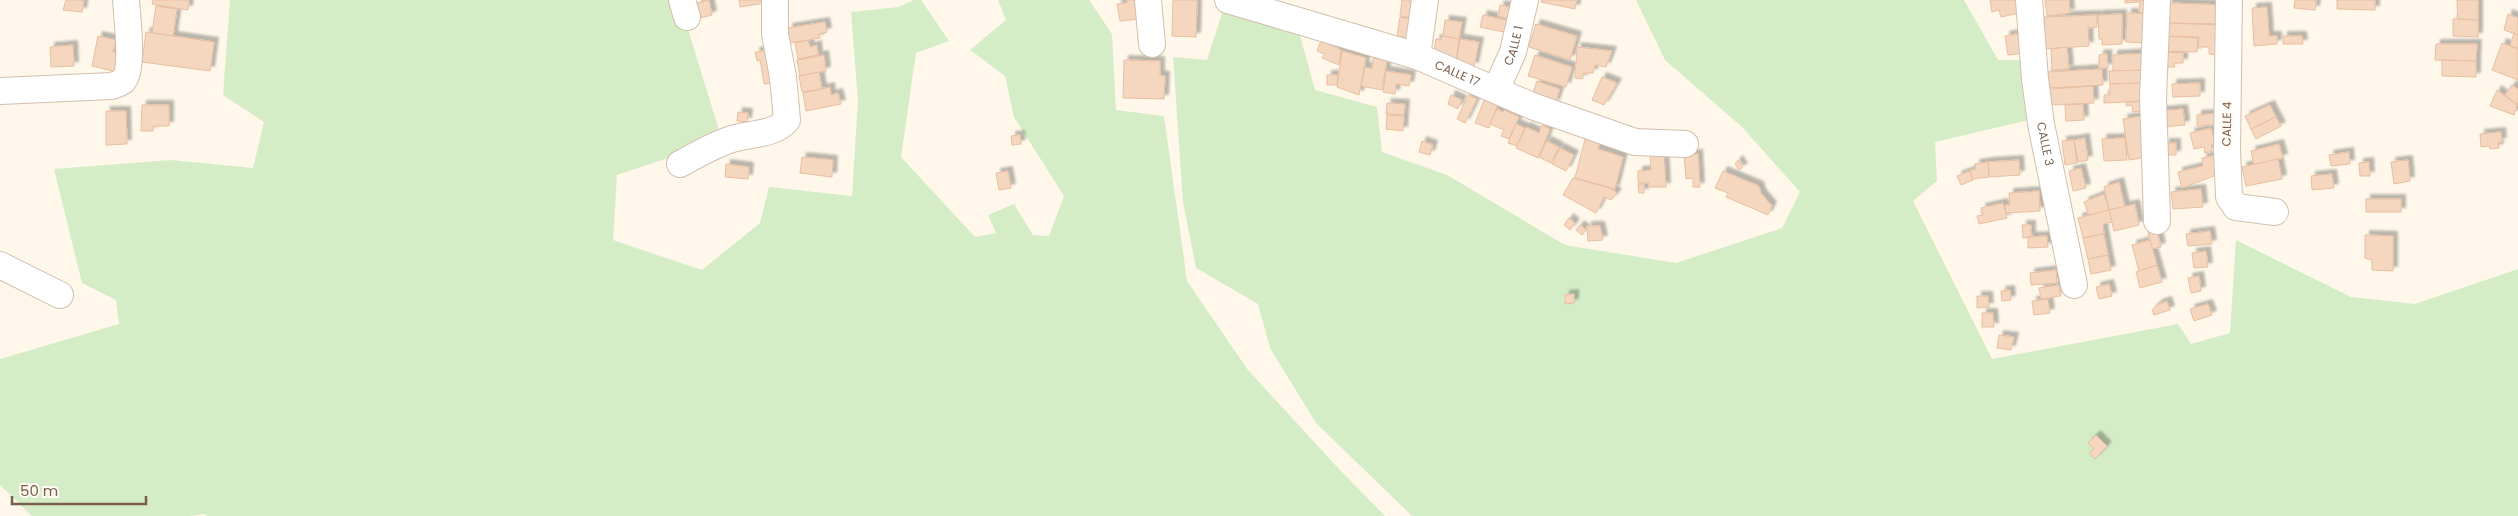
<svg xmlns="http://www.w3.org/2000/svg" width="2518" height="516" font-family="Poppins,sans-serif">
<style>
.green{fill:#d5edc7}
.building{fill:#f5d7c0;stroke:#e9bea0;filter:url(#shadow)}
.lines{fill:none;stroke-linecap:round;stroke-linejoin:round}
.minor-casing{stroke:#d2bfae;stroke-width:28}
.minor{stroke:#fff;stroke-width:26}
.labels{text-anchor:middle;stroke-width:4;stroke-linejoin:round;paint-order:stroke}
.street-label{font-size:12px;fill:#7b5e4b;stroke:#fffaf2}
</style>
<defs>
<filter id="shadow"><feDropShadow dx="4.5" dy="-4.5" stdDeviation="1" flood-color="#0004"/></filter>
</defs>
<rect width="100%" height="100%" fill="#fef7ea"/>
<g class="green">
<path d="M230 0H679L722 140 617 175 613 240 702 270 760 223 769 187 852 196 858 101 851 12 899 7 914 0H921L949 41 916 53 901 157 975 237 996 233 988 215 1014 204 1033 235 1049 236 1064 196 1014 117 1005 76 970 50 1006 20 998 0H1089L1112 34 1116 110 1164 116 1187 281 1248 370 1339 469 1385 516H207L205 514 190 516H32L0 485V359L119 324 116 300 82 283 54 169 171 160 253 168 264 122 223 95Z"/>
<path d="M1636 0H1964L1998 60H2023L2033 119 1935 142 1937 181 1913 201 1992 359 2178 324 2191 344 2230 333 2236 240 2351 297 2415 304 2518 269V516H1412L1316 423 1270 348 1258 304 1196 268 1183 202 1173 57 1207 60 1224 7 1298 28 1315 90 1377 107 1382 152 1447 175 1565 245 1676 263 1782 228 1800 192 1742 127 1665 60Z"/>
</g>
<g class="building">
<path d="M66 0H84L82 12 63 10Z"/>
<path d="M153 0H189L188 10 152 4Z"/>
<path d="M709 0 712 15 701 18 697 3Z"/>
<path d="M739 0H772V2L740 7Z"/>
<path d="M1127 0H1137L1139 19 1120 21 1117 4 1127 3Z"/>
<path d="M1173 0H1197L1196 37 1172 36Z"/>
<path d="M1402 0H1421L1418 19 1400 16Z"/>
<path d="M1542 0H1577L1575 9 1541 2Z"/>
<path d="M1990 0H2021L2024 12 2001 17 1999 10 1992 12Z"/>
<path d="M2045 0H2069L2070 13 2047 16Z"/>
<path d="M2125 0H2139V2L2125 3Z"/>
<path d="M2140 0H2150V13L2139 12Z"/>
<path d="M2295 0H2316L2315 10 2294 8Z"/>
<path d="M2337 0H2375V10L2337 9Z"/>
<path d="M2457 0H2478V20L2458 19Z"/>
<path d="M2168 3 2225 5V24L2166 23Z"/>
<path d="M1500 5 1521 10 1518 21 1498 16Z"/>
<path d="M156 6 177 9 173 36 152 33Z"/>
<path d="M2267 7 2269 36H2277V44L2254 46 2252 8Z"/>
<path d="M2127 13 2149 14 2148 43 2126 42Z"/>
<path d="M2122 14V44L2102 45V39H2099L2098 15Z"/>
<path d="M2508 14 2518 18V35L2504 30Z"/>
<path d="M1483 15 1515 22 1513 34 1480 27Z"/>
<path d="M2097 15V27L2088 28 2089 46 2042 49 2044 17Z"/>
<path d="M1400 17 1419 20 1416 39 1397 36Z"/>
<path d="M2453 19 2478 20V37L2453 36Z"/>
<path d="M1445 20 1462 22 1459 39 1443 36Z"/>
<path d="M825 22 827 32 819 34 820 38 790 43 788 28Z"/>
<path d="M2166 23 2222 25 2221 55 2209 54V47H2198L2199 37 2165 36Z"/>
<path d="M1536 24 1577 36 1570 60 1529 47Z"/>
<path d="M146 32 214 42 210 71 142 62Z"/>
<path d="M2022 33 2024 53 2008 55 2005 36Z"/>
<path d="M2514 33 2518 35V48L2510 46Z"/>
<path d="M98 36 116 40 113 52 125 55 121 73 92 66Z"/>
<path d="M1442 36 1459 39 1456 62 1433 56 1436 39 1441 40Z"/>
<path d="M2165 36 2198 38 2197 52 2164 51Z"/>
<path d="M2283 36H2302L2303 44H2283Z"/>
<path d="M1460 39 1479 42 1474 67 1456 63Z"/>
<path d="M808 40 810 47 817 45 818 55 798 59 795 43Z"/>
<path d="M1321 40 1341 50 1339 65 1322 58 1324 54 1317 51Z"/>
<path d="M2502 43 2518 49V80L2492 70Z"/>
<path d="M2436 44H2477L2476 61 2435 60Z"/>
<path d="M73 45 74 66 51 67 50 47Z"/>
<path d="M1577 47 1612 51 1606 67 1595 65 1593 73H1583V79L1575 78Z"/>
<path d="M2067 47 2069 69 2052 70 2051 49Z"/>
<path d="M776 49 781 82 764 84 760 60 757 61 755 52Z"/>
<path d="M1342 51 1366 58 1359 95 1337 87Z"/>
<path d="M2165 52 2183 53V63H2174L2175 67H2165Z"/>
<path d="M2148 53 2149 70 2113 71V55Z"/>
<path d="M2107 54 2108 68H2099V55Z"/>
<path d="M824 55 826 71 800 76 797 60Z"/>
<path d="M1535 55 1572 67 1566 87 1528 76Z"/>
<path d="M1373 58 1387 60 1382 90 1361 86 1365 67 1372 69Z"/>
<path d="M1124 60 1160 61V75L1165 76 1164 99 1123 98Z"/>
<path d="M2442 60 2476 61V77L2442 76Z"/>
<path d="M2102 69 2103 85 2048 88 2047 72Z"/>
<path d="M2146 70 2145 83 2110 84 2109 71Z"/>
<path d="M1386 71 1411 75 1409 86 1396 84 1395 94 1383 92Z"/>
<path d="M819 72 822 89 802 92 799 76Z"/>
<path d="M1327 75H1338L1337 85H1327Z"/>
<path d="M1602 77 1617 83 1604 105 1592 100Z"/>
<path d="M1537 81 1560 89 1555 104 1532 96Z"/>
<path d="M2145 83 2146 101 2104 103V95H2110V84Z"/>
<path d="M2200 83V96L2173 97 2172 84Z"/>
<path d="M2512 85 2518 89V105L2505 95Z"/>
<path d="M2093 86 2094 103 2052 105 2050 89Z"/>
<path d="M830 87 831 95 838 93 841 104 806 111 803 93Z"/>
<path d="M2497 90 2517 105 2514 115 2490 106Z"/>
<path d="M1451 95 1462 100 1458 109 1448 104Z"/>
<path d="M1468 95 1477 99 1465 123 1457 119Z"/>
<path d="M1485 98 1498 104 1489 128 1475 123Z"/>
<path d="M2146 101 2145 111 2133 112 2132 105 2126 106V102Z"/>
<path d="M1387 103 1405 104 1404 115 1386 114Z"/>
<path d="M2083 104 2084 120 2066 121 2065 105Z"/>
<path d="M142 105H169V126H153V131H141Z"/>
<path d="M2270 105 2276 117 2251 129 2245 116Z"/>
<path d="M1497 109 1503 112 1504 110 1519 117 1509 139 1501 136 1504 130 1490 124Z"/>
<path d="M2183 109 2185 125 2162 127 2161 111Z"/>
<path d="M106 111H126L127 144 106 145Z"/>
<path d="M738 112 748 113 747 122 737 121Z"/>
<path d="M2224 113 2225 124 2197 126V115Z"/>
<path d="M1387 115 1404 116 1403 131 1386 129Z"/>
<path d="M2143 116 2149 157 2129 160 2123 119Z"/>
<path d="M2276 117 2281 126 2256 139 2251 129Z"/>
<path d="M1516 124 1525 128 1517 146 1508 143Z"/>
<path d="M1542 125 1550 129 1538 158 1516 148 1526 127 1539 133Z"/>
<path d="M2211 128 2215 144 2211 145 2212 151 2205 153 2204 147 2194 149 2190 133Z"/>
<path d="M2501 132 2502 142H2498L2499 148 2490 149 2489 146 2481 147 2480 134Z"/>
<path d="M1020 135 1021 144 1012 145 1011 136Z"/>
<path d="M2085 138 2088 160 2078 162 2074 140Z"/>
<path d="M2125 138 2127 160 2104 161 2102 139Z"/>
<path d="M1585 139 1600 143 1598 149 1623 157 1615 189 1575 178Z"/>
<path d="M2074 140 2077 163 2065 165 2062 141Z"/>
<path d="M1422 141 1433 145 1430 155 1419 152Z"/>
<path d="M1547 141 1559 147 1551 163 1539 157Z"/>
<rect x="2165" y="143" width="11" height="12"/>
<path d="M2279 144 2283 158 2254 165 2251 151Z"/>
<path d="M1560 148 1574 155 1566 171 1552 164Z"/>
<path d="M2349 152 2350 164 2331 166 2329 155Z"/>
<path d="M1664 153 1666 187H1649V183H1638V171L1651 170 1650 154Z"/>
<path d="M1698 154 1700 187H1693V178L1686 179 1684 155Z"/>
<path d="M2216 155 2222 173 2182 188 2178 172 2203 166 2202 158Z"/>
<path d="M802 157 833 160 832 177 800 173Z"/>
<path d="M2278 159 2282 179 2246 186 2242 167Z"/>
<path d="M1738 160 1743 167 1739 170 1735 164Z"/>
<path d="M2019 160 2020 175 1989 177 1988 162Z"/>
<path d="M2408 160 2410 181 2394 184 2391 162Z"/>
<path d="M1988 162 1989 177 1972 179 1970 170 1976 169 1975 164Z"/>
<path d="M2369 162 2370 176H2360L2359 163Z"/>
<path d="M726 164 749 167 748 179 725 177Z"/>
<path d="M2081 168 2086 188 2073 191 2069 171Z"/>
<path d="M1008 171 1011 188 999 190 996 173Z"/>
<path d="M1723 171 1759 186 1761 193 1772 206 1768 215 1726 197 1728 193 1715 188Z"/>
<path d="M1970 171 1973 180 1961 185 1957 176Z"/>
<path d="M2332 174 2334 188 2312 190 2311 176Z"/>
<path d="M1573 178 1610 188 1617 193 1611 200 1604 197 1596 213 1563 195Z"/>
<path d="M2119 182 2125 207 2109 210 2104 187Z"/>
<path d="M1638 184H1644V193H1639Z"/>
<path d="M2201 189 2203 207 2173 209 2171 192Z"/>
<path d="M2039 191 2040 211 2006 213 2005 205H2010L2009 193Z"/>
<path d="M2104 194 2109 210 2089 216 2084 202Z"/>
<rect x="2366" y="199" width="35" height="13"/>
<path d="M2003 203 2007 218 1979 224 1977 216 1983 215 1981 208Z"/>
<path d="M2135 204 2139 225 2114 231 2109 210Z"/>
<path d="M2109 210 2112 222 2103 224 2104 234 2083 238 2078 218Z"/>
<path d="M1569 218 1575 223 1570 230 1564 225Z"/>
<path d="M1580 225 1586 230 1582 235 1576 230Z"/>
<path d="M2022 225H2031V237L2023 238Z"/>
<path d="M1587 226H1600L1603 240 1588 241Z"/>
<path d="M2157 231 2161 247 2152 249 2148 233Z"/>
<path d="M2210 231 2212 244 2188 246 2186 234Z"/>
<path d="M2104 234 2108 255 2088 259 2083 238Z"/>
<path d="M2365 235 2393 236V271L2372 270V260L2365 258Z"/>
<path d="M2047 236 2048 247 2028 248V237Z"/>
<path d="M2150 240 2157 265 2139 271 2132 245Z"/>
<path d="M2206 251 2208 267 2194 268 2192 253Z"/>
<path d="M2108 255 2111 270 2091 274 2088 259Z"/>
<path d="M2157 265 2162 282 2140 288 2136 272Z"/>
<path d="M2056 270 2057 283 2031 285 2030 273Z"/>
<path d="M2199 276 2201 291 2191 293 2188 278Z"/>
<path d="M2109 284 2112 296 2099 299 2096 287Z"/>
<path d="M2059 285 2061 296 2041 299 2039 288Z"/>
<path d="M2010 290 2011 300 2002 301 2001 291Z"/>
<path d="M1574 294V303L1565 304V295Z"/>
<path d="M1977 296H1988L1989 307 1977 308Z"/>
<path d="M2048 299 2050 313 2034 315 2032 301Z"/>
<path d="M2167 301 2170 310 2154 315 2152 310 2158 304Z"/>
<path d="M2208 304 2212 315 2194 321 2190 309Z"/>
<path d="M1982 313H1993L1994 327H1982Z"/>
<path d="M1999 335 2014 337 2011 350 1997 348Z"/>
<path d="M2096 435 2107 446 2095 459 2089 453 2094 449 2088 443Z"/>
</g>
<g class="lines">
<defs>
<g id="minor">
<path d="M682 0 687 17"/>
<path d="M1148 0 1152 44"/>
<path id="s1" d="M1228 0 1417 56 1532 106 1635 142 1685 144"/>
<path id="s2" d="M2029 0 2035 79 2041 124 2074 285"/>
<path d="M2229 0 2227 151 2229 197 2236 207 2275 212"/>
<path d="M1417 56 1425 0"/>
<path id="s3" d="M1496 90 1513 52 1525 0"/>
<path d="M0 91 112 86C115 85 120 83 123 81 134 70 127 16 126 0"/>
<path d="M680 164C696 155 712 146 729 140 748 133 774 136 787 120L783 77 775 34V0"/>
<path d="M2157 221 2153 97 2157 0"/>
<path d="M0 265 60 295"/>
</g>
</defs>
<use href="#minor" class="minor-casing"/>
<use href="#minor" class="minor"/>
</g>
<g class="labels">
<g class="street-label">
<text dy="4" stroke="none"><textPath href="#s3" startOffset="48">CALLE 1</textPath></text>
<text dy="4" stroke="none"><textPath href="#s1" startOffset="241">CALLE 17</textPath></text>
<text transform="translate(2227 124) rotate(-89)" y="4">CALLE 4</text>
<text dy="4" stroke="none"><textPath href="#s2" startOffset="145">CALLE 3</textPath></text>
</g>
</g>
<path d="M12 496v8h134v-8" fill="none" stroke="#7b5e4b" stroke-width="2.5"/>
<text x="20" y="496" font-size="15" fill="#7b5e4b" stroke="#fffaf2" stroke-width="4" paint-order="stroke">50 m</text>
</svg>
